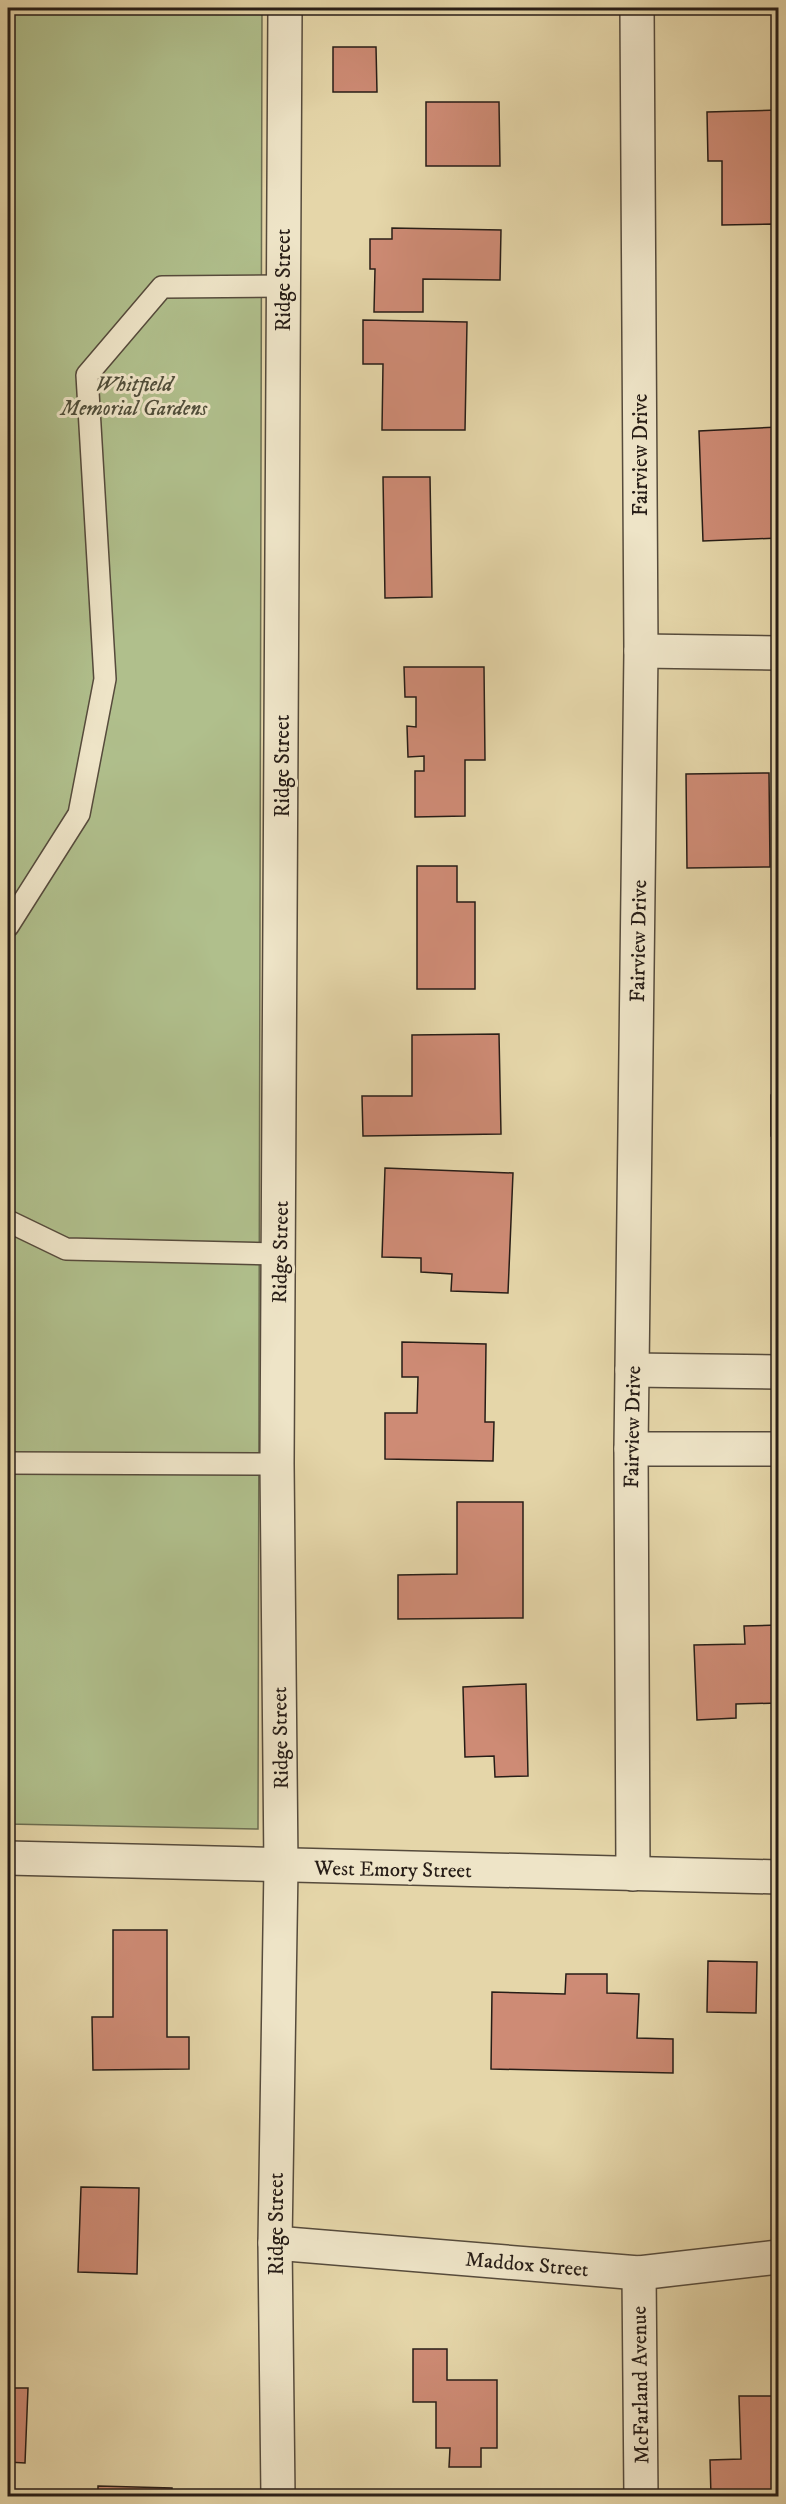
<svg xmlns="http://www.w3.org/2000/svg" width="786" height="2504" font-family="'IM FELL DW Pica',serif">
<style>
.green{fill:#b0bf8c;stroke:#6c6e52;stroke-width:1.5}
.building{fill:#ce8b75;stroke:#271d17;stroke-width:1.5}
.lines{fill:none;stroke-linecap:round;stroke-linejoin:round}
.service-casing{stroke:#564b3c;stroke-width:24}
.minor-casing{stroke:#564b3c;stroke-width:36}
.tertiary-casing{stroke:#564b3c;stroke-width:36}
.service{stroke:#eee4c7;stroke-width:21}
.minor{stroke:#eee4c7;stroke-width:33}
.tertiary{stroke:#eee4c7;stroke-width:33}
.labels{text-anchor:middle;stroke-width:6;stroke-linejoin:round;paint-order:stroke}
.street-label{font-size:21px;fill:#271d17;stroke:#eee4c7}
.park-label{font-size:21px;font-style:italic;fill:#504e3a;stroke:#eee4c7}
</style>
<rect width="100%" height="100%" fill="#e5d6a9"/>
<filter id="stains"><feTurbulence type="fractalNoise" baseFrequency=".00333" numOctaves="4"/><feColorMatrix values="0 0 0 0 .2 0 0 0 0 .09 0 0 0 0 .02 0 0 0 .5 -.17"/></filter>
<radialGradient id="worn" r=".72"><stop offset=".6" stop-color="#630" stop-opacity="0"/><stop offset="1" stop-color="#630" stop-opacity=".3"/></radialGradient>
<path class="green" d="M8 8H262L258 1829 8 1824Z"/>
<g class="building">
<path d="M333 47H376L377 92H333Z"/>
<path d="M426 102H499L500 166H426Z"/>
<path d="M778 110V254H772V224L722 225V161H708L707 112Z"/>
<path d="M392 228 501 230 500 280 423 279V312H374L375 269H370V239H392Z"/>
<path d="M363 320 467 322 465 430H382L383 364H363Z"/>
<path d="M778 427V538L703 541 699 431Z"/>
<path d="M383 477H430L432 597 385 598Z"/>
<path d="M404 667H484L485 760H465V816L415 817V771H424V756L408 757 407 726 416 727V697H405Z"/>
<path d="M769 773 770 867 687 868 686 774Z"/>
<path d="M417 866H457V902H475V989H417Z"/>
<path d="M499 1034 501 1134 363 1136 362 1096H412V1035Z"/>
<rect x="771" y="1095" width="7" height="41"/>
<path d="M385 1168 513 1173 508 1293 451 1291 452 1274 421 1272V1258L382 1257Z"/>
<path d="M402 1342 486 1344 485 1422H494L493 1461 385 1459V1413H417L418 1377H402Z"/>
<path d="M457 1502H523V1618L398 1619V1575L457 1574Z"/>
<path d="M778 1625V1703L736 1704V1718L697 1720 694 1645 745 1644 744 1626Z"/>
<path d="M526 1684 528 1776 495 1777 494 1756 465 1757 463 1687Z"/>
<path d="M113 1930H167V2037H189V2069L93 2070 92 2017H113Z"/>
<path d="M708 1961 757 1962 756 2013 707 2012Z"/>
<path d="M566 1974H607V1993L639 1994 637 2038 673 2039V2073L491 2069 492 1992 565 1994Z"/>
<path d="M81 2187 139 2188 137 2274 78 2272Z"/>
<path d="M413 2349H447V2380H497V2448H481V2467H449L450 2448H436V2402H413Z"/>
<path d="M8 2388H28L25 2463 8 2462Z"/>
<path d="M739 2396H778V2495L711 2496 710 2460 741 2459Z"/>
<path d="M98 2486 172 2488V2496H98Z"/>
</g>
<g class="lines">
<defs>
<g id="service">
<path d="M8 926 79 814 105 679 87 375 162 287 283 286"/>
<path d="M8 1221 66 1249 280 1254"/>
<path d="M8 1463 277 1464"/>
</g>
<g id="minor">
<path d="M641 651 778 653"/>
<path d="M632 1370 778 1372"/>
<path d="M631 1449H778"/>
<path d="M633 1874 631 1449 641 651 637 8"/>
<path d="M275 2243 639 2273 778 2257"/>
<path d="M639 2273 641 2496"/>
<path d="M278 2496 275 2243 281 1867 277 1464 285 8"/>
</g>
<path id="tertiary" d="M8 1858 778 1877"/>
</defs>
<use href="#service" class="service-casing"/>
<use href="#minor" class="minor-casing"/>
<use href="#tertiary" class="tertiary-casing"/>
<use href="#service" class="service"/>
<use href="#minor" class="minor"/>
<use href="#tertiary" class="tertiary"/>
</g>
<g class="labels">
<g class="street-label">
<text transform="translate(283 280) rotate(-90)" y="7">Ridge Street</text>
<text transform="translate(640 455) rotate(-90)" y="7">Fairview Drive</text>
<text transform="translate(282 766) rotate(-90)" y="7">Ridge Street</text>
<text transform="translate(638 941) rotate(-89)" y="7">Fairview Drive</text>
<text transform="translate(280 1252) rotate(-89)" y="7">Ridge Street</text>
<text transform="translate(632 1427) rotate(-89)" y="7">Fairview Drive</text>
<text transform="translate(280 1738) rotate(-91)" y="7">Ridge Street</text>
<text transform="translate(393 1869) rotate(1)" y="7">West Emory Street</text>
<text transform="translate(276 2224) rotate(-90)" y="7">Ridge Street</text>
<text transform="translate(527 2264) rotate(5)" y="7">Maddox Street</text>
<text transform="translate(640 2385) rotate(-91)" y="7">McFarland Avenue</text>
</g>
<g class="park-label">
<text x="134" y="391">Whitfield<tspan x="134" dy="24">Memorial Gardens</tspan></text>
</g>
</g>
<rect width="786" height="2504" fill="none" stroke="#e5d6a9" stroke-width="30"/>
<rect x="9" y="9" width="768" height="2486" fill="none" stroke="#271d17" stroke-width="3"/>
<rect x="15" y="15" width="756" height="2474" fill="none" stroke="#271d17" stroke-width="1.5"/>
<rect width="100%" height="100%" filter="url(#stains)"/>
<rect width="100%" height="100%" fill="url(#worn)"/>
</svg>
